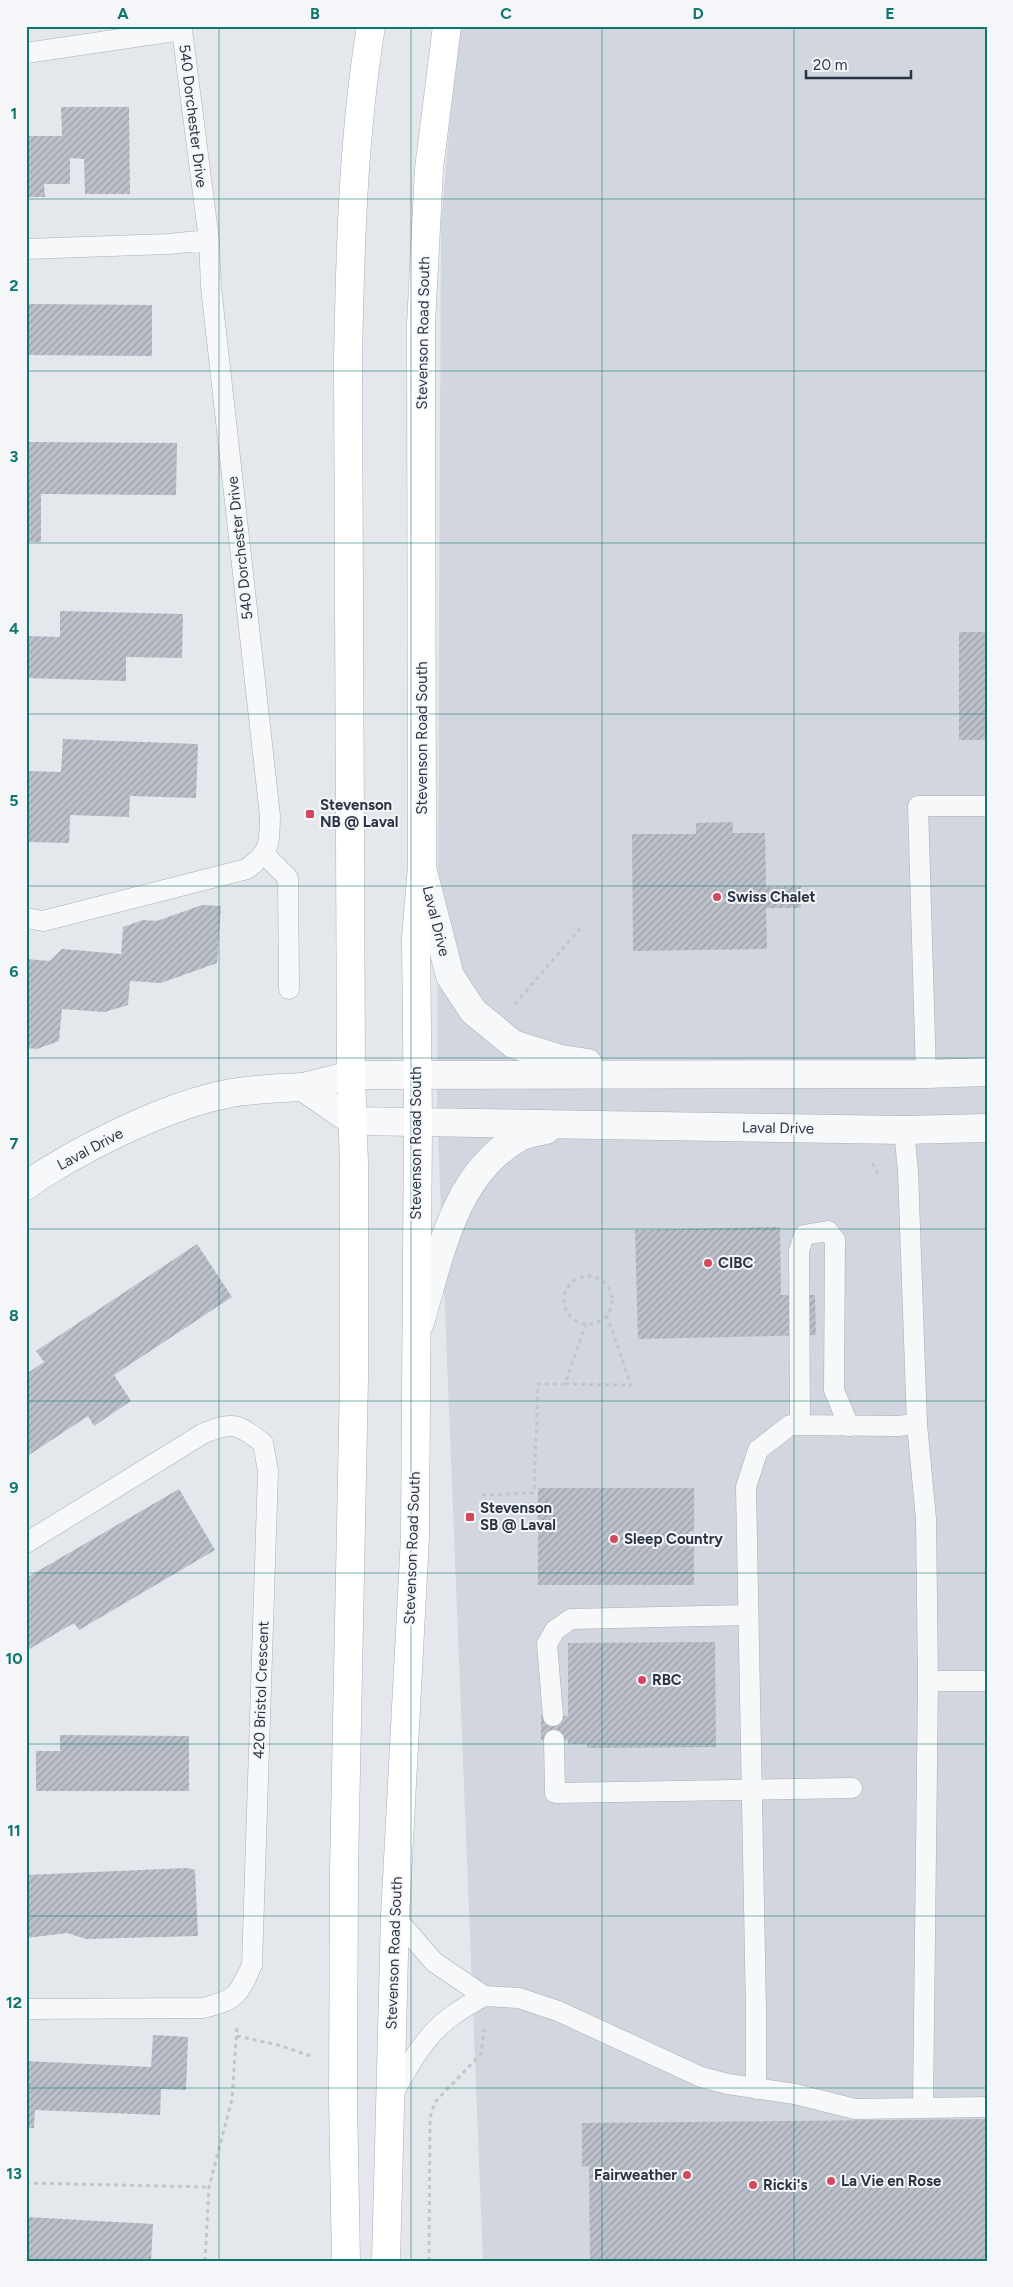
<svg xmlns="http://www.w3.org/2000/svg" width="1013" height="2287" font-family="Figtree,sans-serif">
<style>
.built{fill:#d2d6de}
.building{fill:url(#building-hatch)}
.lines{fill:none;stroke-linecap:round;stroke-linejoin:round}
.service-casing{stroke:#a9aeb7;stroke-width:21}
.minor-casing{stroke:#a9aeb7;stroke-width:29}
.secondary-casing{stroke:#a9aeb7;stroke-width:29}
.path{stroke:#c2c5cb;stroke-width:3;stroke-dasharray:4 4;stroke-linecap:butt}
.service{stroke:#f7f8fa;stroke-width:20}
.minor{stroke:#f7f8fa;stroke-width:28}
.secondary{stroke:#fff;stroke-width:28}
.grid{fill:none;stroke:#0f766e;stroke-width:1;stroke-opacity:0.55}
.poi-dot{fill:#d1495b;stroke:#f4f6f9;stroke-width:2}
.labels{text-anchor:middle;stroke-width:4;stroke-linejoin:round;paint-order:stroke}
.street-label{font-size:15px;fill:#2b3445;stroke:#f4f6f9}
.poi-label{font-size:15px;font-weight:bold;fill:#2b3445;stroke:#f4f6f9;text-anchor:start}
.neatline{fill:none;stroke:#0f766e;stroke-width:2}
.grid-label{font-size:16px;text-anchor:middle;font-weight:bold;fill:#0f766e}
</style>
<defs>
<pattern id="building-hatch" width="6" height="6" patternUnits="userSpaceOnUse" patternTransform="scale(1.25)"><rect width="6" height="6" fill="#bbc0ca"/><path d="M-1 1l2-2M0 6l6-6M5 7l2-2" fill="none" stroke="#989da6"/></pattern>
</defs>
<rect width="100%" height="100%" fill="#e4e7ec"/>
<path class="built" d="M458 26H987V2261H483L437 1109 441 225Z"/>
<g class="building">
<path d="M61 107H129L130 194H85L84 159 70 158V184H44L45 197H26V136H62Z"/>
<path d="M26 304 152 305V356L26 355Z"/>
<path d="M26 442 177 443 176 495 41 494V542H26Z"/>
<path d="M60 611 183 614 182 658 126 657V681L26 678V636L60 637Z"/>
<rect x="959" y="632" width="28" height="108"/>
<path d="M63 739 198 744 196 798 130 796 129 817 70 815 69 843 29 842V826H26V771L61 772Z"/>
<path d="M733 822V833H765L766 887 801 886V908H766L767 949 633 951 632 834H696V823Z"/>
<path d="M202 905 221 906 217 963 161 983 130 981 128 1005 105 1012 62 1009 59 1041 37 1049 26 1048V959L50 961 62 949 121 954 123 927 143 920 157 921Z"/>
<path d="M780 1227 781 1295H815L816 1335 638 1339 635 1230Z"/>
<path d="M197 1244 232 1297 114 1375 131 1401 94 1426 88 1416 26 1457V1374L44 1362 36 1351Z"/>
<path d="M538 1488H694V1532L689 1531V1547H694V1585H538Z"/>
<path d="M179 1489 215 1550 79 1630 74 1623 26 1651V1578Z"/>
<path d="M715 1642 716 1747 587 1748V1744H568V1740H541V1716H568V1643Z"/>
<path d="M60 1735 189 1736V1791H36V1751H60Z"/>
<path d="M187 1868 195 1870 198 1936 86 1939 67 1933 26 1938V1875Z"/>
<path d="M153 2035 188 2037 186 2090 161 2089 160 2115 35 2110 34 2128H26V2061L151 2067Z"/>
<path d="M987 2119V2261H590L589 2166 582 2167V2123Z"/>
<path d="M26 2217 153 2224 151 2261H26Z"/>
</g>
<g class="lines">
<defs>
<g id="service">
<path d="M26 53 182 30 209 240"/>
<path d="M26 249 168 244 209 240 211 287 270 816C269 846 271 850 247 869L43 921 26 918"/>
<path d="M265 855 288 878 289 989"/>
<path d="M926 1074 918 806H987"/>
<path d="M904 1130 908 1171 917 1424 926 1519 928 1681 923 2106"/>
<path d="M800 1425 799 1251 804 1235 828 1231 835 1240 834 1390 849 1426"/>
<path d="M26 1543 204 1433C235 1421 237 1424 263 1443L268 1471 252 1965C238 1996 236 2000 203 2008L26 2009"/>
<path d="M928 1681H987"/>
<path d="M553 1716 547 1644 555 1630 571 1619 748 1615"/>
<path d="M554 1740 555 1793 852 1788"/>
<path d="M395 1917 434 1962 484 1996 519 1998 558 2011 701 2077 728 2084 795 2094 855 2109 987 2107"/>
<path d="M756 2089V2010L746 1487 758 1450 790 1425 898 1426 917 1424"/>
<path d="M392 2096C408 2066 425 2035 453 2015 463 2008 473 2002 484 1996"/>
</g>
<g id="minor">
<path d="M423 871 450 976 473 1011 513 1044 561 1059 588 1063"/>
<path d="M987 1072 926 1074 351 1075 303 1087 352 1121 904 1130 987 1128"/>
<path d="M26 1186C39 1175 54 1168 68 1159 118 1131 174 1104 231 1093 255 1089 279 1088 303 1087"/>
<path d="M420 1323C440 1256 454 1173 520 1137 528 1133 538 1132 546 1130"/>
</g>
<g id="secondary">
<path d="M346 2261 343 2100 344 1870 354 1378V1164L351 1075 348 361C350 250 353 137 371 26"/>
<path d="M386 2261 395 1917 415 1537 418 1122 416 938 422 866 421 325 429 169 447 26"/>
</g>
</defs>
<use href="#service" class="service-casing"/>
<use href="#minor" class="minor-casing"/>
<use href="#secondary" class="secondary-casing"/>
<g class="path">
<path d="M515 1004 583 925"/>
<path d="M872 1163 879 1175"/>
<circle cx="588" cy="1300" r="24"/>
<path d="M565 1384 631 1385 607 1316"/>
<path d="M482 1495 534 1493 538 1384H565L586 1324"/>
<path d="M237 2036 278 2045 311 2056"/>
<path d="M26 2183 209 2187"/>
<path d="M205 2261 209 2187 232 2099 237 2027"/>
<path d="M429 2261 430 2118 435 2102 481 2054 484 2029"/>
</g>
<use href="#service" class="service"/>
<use href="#minor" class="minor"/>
<use href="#secondary" class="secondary"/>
</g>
<path class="grid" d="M219 26V2261M411 26V2261M602 26V2261M794 26V2261M26 199H987M26 371H987M26 543H987M26 714H987M26 886H987M26 1058H987M26 1229H987M26 1401H987M26 1573H987M26 1744H987M26 1916H987M26 2088H987"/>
<g class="poi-dot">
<rect x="305" y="809" width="10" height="10" rx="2.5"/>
<circle cx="717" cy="897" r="5"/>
<circle cx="708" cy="1263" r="5"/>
<rect x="465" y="1512" width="10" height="10" rx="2.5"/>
<circle cx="614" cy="1539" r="5"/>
<circle cx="642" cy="1680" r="5"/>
<circle cx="687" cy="2175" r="5"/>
<circle cx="831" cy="2181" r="5"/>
<circle cx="753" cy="2185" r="5"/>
</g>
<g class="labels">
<g class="street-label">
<text transform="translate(193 116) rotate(83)" y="5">540 Dorchester Drive</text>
<text transform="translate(423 333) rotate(-89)" y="5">Stevenson Road South</text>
<text transform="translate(240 548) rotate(-96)" y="5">540 Dorchester Drive</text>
<text transform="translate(422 738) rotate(-90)" y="5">Stevenson Road South</text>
<text transform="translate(436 921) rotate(76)" y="5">Laval Drive</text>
<text transform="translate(778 1128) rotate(1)" y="5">Laval Drive</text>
<text transform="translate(416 1143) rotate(-90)" y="5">Stevenson Road South</text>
<text transform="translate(90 1149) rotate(-28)" y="5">Laval Drive</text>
<text transform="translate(412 1548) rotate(-88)" y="5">Stevenson Road South</text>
<text transform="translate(261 1690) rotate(-88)" y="5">420 Bristol Crescent</text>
<text transform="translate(394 1953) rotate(-88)" y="5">Stevenson Road South</text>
</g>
<g class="poi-label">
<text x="320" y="810">Stevenson<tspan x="320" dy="17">NB @ Laval</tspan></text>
<text x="727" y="902">Swiss Chalet</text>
<text x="718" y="1268">CIBC</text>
<text x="480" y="1513">Stevenson<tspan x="480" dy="17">SB @ Laval</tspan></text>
<text x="624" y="1544">Sleep Country</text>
<text x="652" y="1685">RBC</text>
<text x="677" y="2180" text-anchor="end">Fairweather</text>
<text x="841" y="2186">La Vie en Rose</text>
<text x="763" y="2190">Ricki's</text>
</g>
</g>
<rect width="1013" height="2287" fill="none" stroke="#f4f6f9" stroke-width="55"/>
<path d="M806 70v8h105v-8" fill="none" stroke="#2b3445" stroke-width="2.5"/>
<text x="813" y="70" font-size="15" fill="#2b3445" stroke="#f4f6f9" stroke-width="4" paint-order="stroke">20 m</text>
<rect x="28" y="28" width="958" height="2232" class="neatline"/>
<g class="grid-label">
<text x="123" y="19">A</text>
<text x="315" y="19">B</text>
<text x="506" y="19">C</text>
<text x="698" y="19">D</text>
<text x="890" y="19">E</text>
<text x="14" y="119">1</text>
<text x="14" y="291">2</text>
<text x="14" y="462">3</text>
<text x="14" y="634">4</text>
<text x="14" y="806">5</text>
<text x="14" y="977">6</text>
<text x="14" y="1149">7</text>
<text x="14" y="1321">8</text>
<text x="14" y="1493">9</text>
<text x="14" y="1664">10</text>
<text x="14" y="1836">11</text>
<text x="14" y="2008">12</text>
<text x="14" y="2179">13</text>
</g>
</svg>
